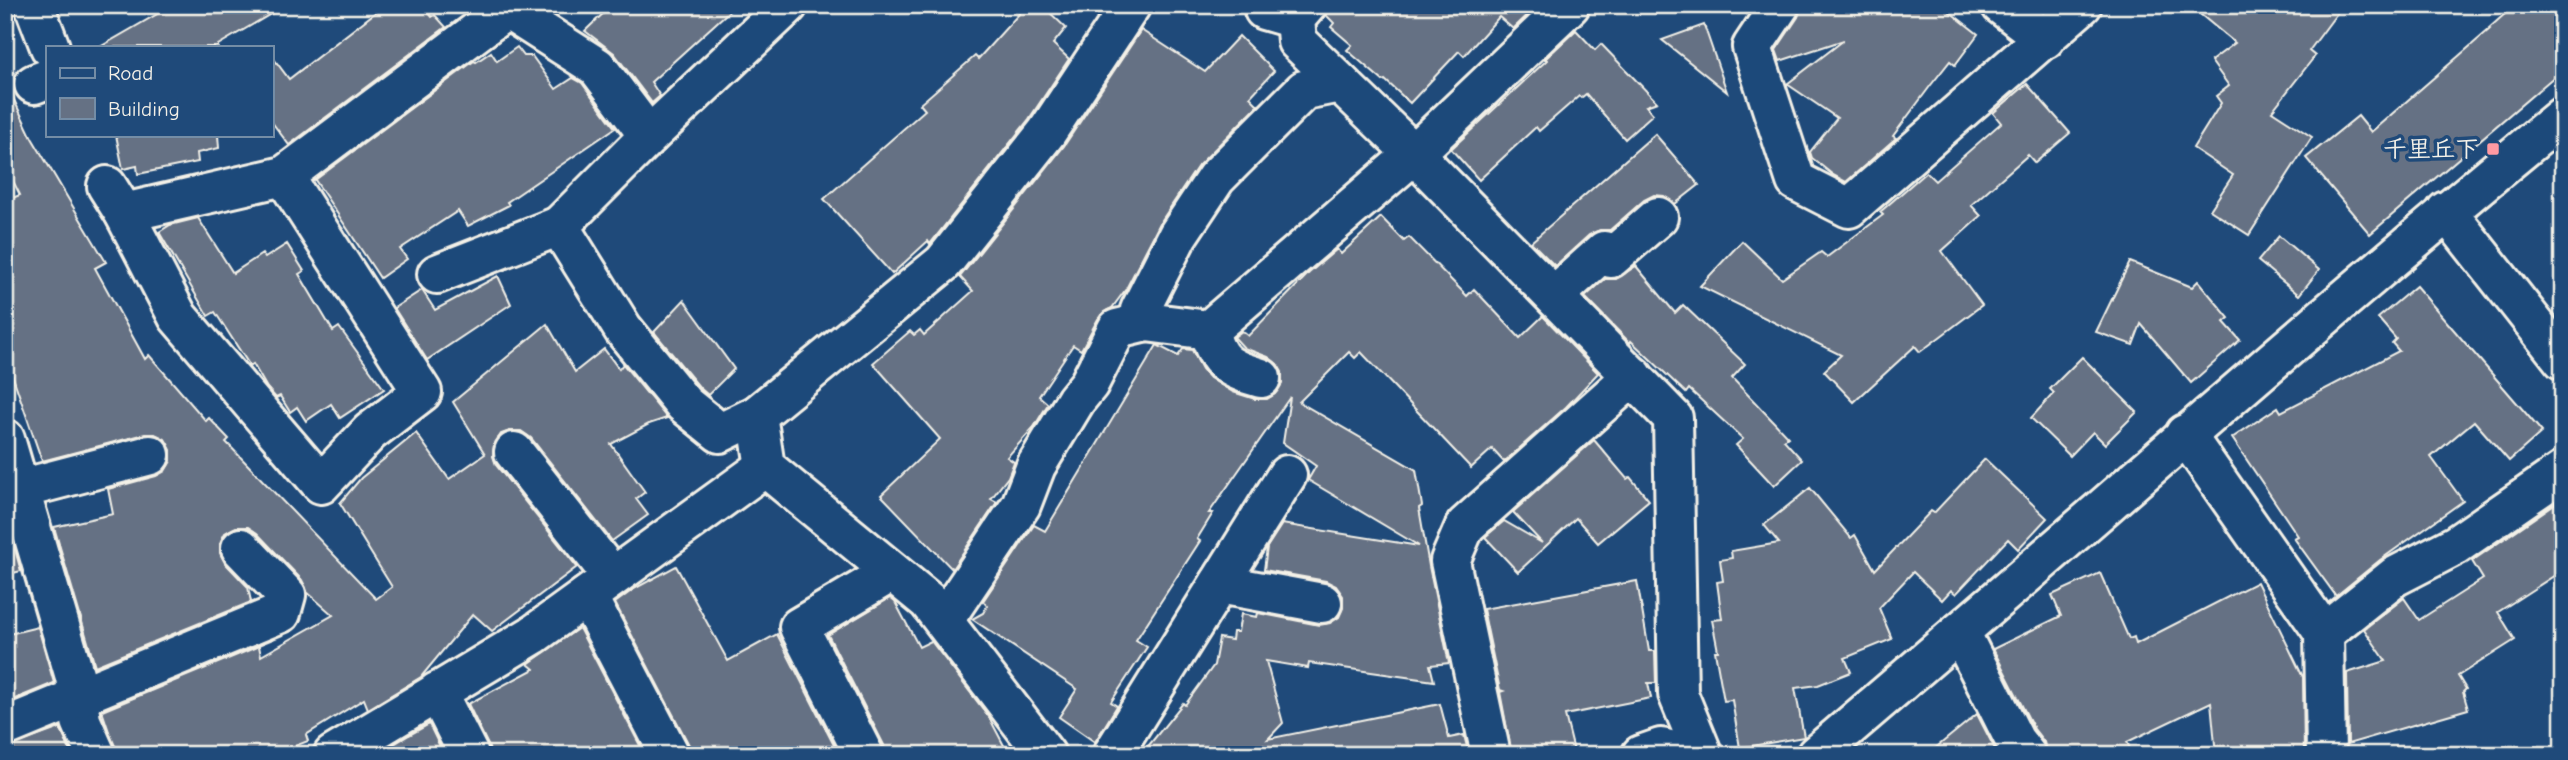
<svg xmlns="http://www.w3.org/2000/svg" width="2568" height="760" font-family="'Comic Neue','Klee One',sans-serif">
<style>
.building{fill:#657184;stroke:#f4f1e8;stroke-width:2}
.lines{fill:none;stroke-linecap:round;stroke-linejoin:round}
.minor-casing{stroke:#f4f1e8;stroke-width:44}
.minor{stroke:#1f4a7a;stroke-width:38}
.poi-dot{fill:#ff9aa2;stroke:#1f4a7a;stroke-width:2.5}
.labels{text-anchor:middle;stroke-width:7;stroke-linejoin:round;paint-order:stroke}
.poi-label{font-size:24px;font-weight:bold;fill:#f4f1e8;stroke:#1f4a7a;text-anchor:end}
</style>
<rect width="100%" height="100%" fill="#1f4a7a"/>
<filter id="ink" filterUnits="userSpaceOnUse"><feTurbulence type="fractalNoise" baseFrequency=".0143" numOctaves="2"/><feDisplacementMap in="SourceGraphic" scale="14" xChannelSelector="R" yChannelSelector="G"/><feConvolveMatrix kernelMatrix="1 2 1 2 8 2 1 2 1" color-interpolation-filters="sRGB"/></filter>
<g filter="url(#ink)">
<g class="building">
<path d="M173 5H286L218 45V47H100Z"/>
<path d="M385 5H422L432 17 435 15 446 27 289 145 271 121V55L289 79Z"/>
<path d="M612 5H736L651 82 660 96 652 103 614 53 585 31Z"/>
<path d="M1027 5H1042L1066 28 1053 44 1069 59 1029 119 930 244 928 241 892 274 824 199 925 110 920 104 975 56 978 59Z"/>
<path d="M1328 5H1538L1513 29 1499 17 1464 56 1459 51 1410 103 1385 80 1383 81 1347 50 1352 45 1331 27 1334 23 1326 15Z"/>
<path d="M1802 5H1941L1978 34 1955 65 1950 61 1931 85 1893 136 1896 138 1846 182 1833 175 1812 158 1810 152 1837 118 1787 84 1844 40 1780 61 1776 50 1798 17Z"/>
<path d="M2189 5H2343L2309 51 2315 56 2272 111 2312 137 2249 235 2210 210 2233 175 2193 148 2221 103 2216 96 2229 86 2211 61 2235 43Z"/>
<path d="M2515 5H2563V69L2370 234 2306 158 2358 116 2371 132 2490 29 2489 28Z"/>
<path d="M1704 25 1727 92 1662 40Z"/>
<path d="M1141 30 1205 72 1239 36 1274 71 1250 97 1258 105 1198 166 1160 223 1126 289 1112 308 1104 312 1098 319 1081 350 1073 345 1039 396 1048 404 1034 427 1007 457 1014 462 1008 477 991 499 997 502 952 569 881 495 940 439 873 363 910 331 914 335 920 330 924 335 973 291 960 277 1064 146Z"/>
<path d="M1576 30 1595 50 1601 44 1657 102 1646 106 1653 114 1625 139 1586 94 1581 98 1579 96 1539 131 1536 127 1479 180 1451 149 1547 60 1545 59Z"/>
<path d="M517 47 524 56H532L556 89 573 78 582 83 615 128 507 202 509 205 468 226 458 211 400 249 407 259 380 278 315 180 474 61 476 62 491 52 497 61Z"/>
<path d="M5 81 32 138 106 262 95 268 145 359 149 355 206 421 209 418 229 439 226 442 376 599 392 587 340 503 361 478 416 433 449 479 485 454 453 402 547 324 575 372 604 349 619 369 623 364 667 418 649 424 611 444 645 492 636 499 648 515 612 541 531 438 521 431H510L501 434 494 445 493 456 496 465 577 567 492 631 473 614 421 677 368 709 364 699 306 735 308 741 295 746 298 755H117L102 711 259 646 261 656 333 615 307 592 302 580 257 533 248 527H236L225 533 220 543V553L225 563 248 587 251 602 95 666 54 527 113 514 108 489 156 476 165 471 171 461V450L165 439 155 434H145L42 461 5 354V201L20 195 5 165Z"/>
<path d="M2027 84 2070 133 2035 163 2028 155 1971 205 1981 216 1942 251 1982 305 1920 352 1915 346 1854 402 1824 371 1841 355 1700 286 1742 241 1782 279 1821 252 1827 257 1883 215 1880 212 1926 172 1935 181 2001 123 1993 113Z"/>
<path d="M1655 134 1699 185 1675 204 1664 196 1654 195 1644 200 1610 230H1600L1589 235 1555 266 1531 242Z"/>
<path d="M116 135H218L219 148 197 153 198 162 138 174 137 166 123 169Z"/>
<path d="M1381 217 1404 241 1409 237 1467 296 1474 289 1520 338 1543 316 1598 373 1566 407 1504 462 1492 449 1471 468 1361 352 1355 358 1349 352 1299 402 1416 470 1422 506 1419 508 1429 566 1449 663 1430 665 1434 681 1309 663 1308 668 1266 661 1283 723 1268 739 1440 704 1449 738 1464 735 1469 755H1264L1263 746 1255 755H1141L1183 703 1185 705 1214 665 1219 638 1232 640 1233 632H1238L1241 614 1257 617 1258 613 1319 625 1330 623 1339 617 1343 608V596L1336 586 1326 581 1264 570 1267 547 1282 524 1419 546 1308 480 1316 466 1283 443 1290 397 1209 513H1213L1197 539 1200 541 1136 640 1147 647 1111 702 1117 706 1095 742 1059 717 1077 689 972 619 983 613 987 606 983 601 1034 525 1045 531 1157 345 1178 356 1183 349 1192 350 1202 369 1210 378 1233 392 1255 399H1267L1275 394 1282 384V372L1277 364 1268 357 1244 348 1234 337 1242 331 1248 336 1309 273 1337 249 1341 254Z"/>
<path d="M198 218 233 273 262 254 265 258 287 244 304 271 299 274 333 331 339 327 384 389 340 418 331 404 306 421 297 407 290 412 280 396 276 398 267 388 253 364 250 366 215 312 208 316 159 232 170 225Z"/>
<path d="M2279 236 2319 270 2299 295 2258 261Z"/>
<path d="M2130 262 2192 287 2198 281 2229 318 2224 322 2240 340 2191 383 2141 324 2133 345 2096 332Z"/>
<path d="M1636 266 1675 313 1683 305 1745 364 1732 378 1788 437 1784 440 1802 460 1774 486 1736 445 1743 439 1689 389 1686 393 1631 341 1630 343 1585 297 1605 279H1616Z"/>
<path d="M498 276 511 304 427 360 394 308 422 290 435 310Z"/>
<path d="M2416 286 2542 432 2509 461 2474 421 2431 457 2463 501 2380 560 2336 596 2294 538 2298 536 2232 438 2278 407 2281 412 2399 351 2392 343 2396 339 2378 318Z"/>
<path d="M684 300 734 369 708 395 700 388 654 332Z"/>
<path d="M2082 357 2137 412 2105 444 2093 432 2070 456 2031 418 2054 393 2050 389Z"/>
<path d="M1594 440 1627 479 1630 477 1649 500 1598 543 1576 518 1518 572 1485 537 1504 521 1542 543 1513 512Z"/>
<path d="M1985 459 2047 518 2018 549 2008 539 1956 594 1951 590 1942 600 1913 572 1879 608 1892 639 1845 658 1851 672 1818 685 1795 688 1804 737 1740 748 1732 700 1724 701 1715 651H1718L1712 620 1722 619 1717 582 1723 581 1720 560 1732 558 1731 551 1779 543 1764 525 1810 488 1851 538 1855 535 1875 570 1931 511 1934 513Z"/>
<path d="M2563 498V570L2498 612 2515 640 2458 676 2466 689 2463 692 2468 709 2348 744 2347 673 2386 661 2364 629 2404 598 2419 620 2483 579 2472 561Z"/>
<path d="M11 536 21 571 5 575V538Z"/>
<path d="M676 566 728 661 777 634 839 755H692L689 745 615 603 634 589Z"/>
<path d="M2100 573 2129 639 2134 637 2136 644 2257 582 2303 677 2304 755H2216L2211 702 2127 742 2133 755H2047L2044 742 2034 729 1993 649 2061 616 2052 595Z"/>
<path d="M1637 581 1649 651H1655L1656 683H1648L1651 698 1565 715 1575 755H1512L1500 692 1503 691 1500 690 1483 609Z"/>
<path d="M890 598 895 602 919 647 931 641 989 717 1009 755H886L884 745 828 635Z"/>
<path d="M38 627 54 683 5 703V635Z"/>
<path d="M579 628 645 755H491L488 745 468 704 534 669 528 664Z"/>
<path d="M1977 714 1998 755H1927Z"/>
<path d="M429 724 444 755H376L409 735Z"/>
<path d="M60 728 72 755H5V748Z"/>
</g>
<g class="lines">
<defs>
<g id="minor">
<path d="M34 5 50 47"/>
<path d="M500 5 597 67 649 136"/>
<path d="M1570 5 1414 154 1673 418 1678 694 1703 755"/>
<path d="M1780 5 1752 47 1796 181 1849 208 2082 5"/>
<path d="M2001 5 2045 39"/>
<path d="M1264 10 1295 19"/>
<path d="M34 84 47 79"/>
<path d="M107 186 124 213 178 317 321 484 370 432 422 392 284 176"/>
<path d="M2446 211 2563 360"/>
<path d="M124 213 284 176 507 9"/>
<path d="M437 274 559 226"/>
<path d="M1554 296 1604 251 1611 258 1658 217"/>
<path d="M1146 322 1209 330 1414 154 1297 41 1295 19 1307 5"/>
<path d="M1209 330C1216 363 1230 369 1261 378"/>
<path d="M757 415 720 433 684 404 623 329 559 226 649 136 788 5"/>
<path d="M2185 434 2324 633 2326 755"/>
<path d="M5 439 75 677 81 721 96 755"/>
<path d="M514 452 612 576"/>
<path d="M5 493 150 455"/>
<path d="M1219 584 1322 603"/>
<path d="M587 596 670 755"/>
<path d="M944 620 1021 505 1036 466 1076 400 1089 384 1117 329 1146 322 1140 310 1178 235 1216 178 1304 90 1340 83"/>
<path d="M1960 632 2015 741 2026 755"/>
<path d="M2324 633 2394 577 2456 545 2563 471"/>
<path d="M437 692 469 755"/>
<path d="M5 727 281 613 286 595 241 548"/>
<path d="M333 755 533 635 765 467"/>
<path d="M864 755 799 627 892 572"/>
<path d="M1046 755 928 601 765 467 757 415 943 263 1047 132 1131 5"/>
<path d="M1112 755 1287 475"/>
<path d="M1491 755 1450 561 1465 526 1633 376"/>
<path d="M1641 755 1661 748 1693 755"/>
<path d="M1816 755C2066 543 2309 324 2563 116"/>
</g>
</defs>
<use href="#minor" class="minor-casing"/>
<use href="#minor" class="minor"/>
</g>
</g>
<rect class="poi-dot" x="2486" y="142" width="14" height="14" rx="3.5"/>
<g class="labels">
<g class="poi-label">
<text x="2479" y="157">千里丘下</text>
</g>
</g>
<rect width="2568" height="760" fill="none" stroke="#1f4a7a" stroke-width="28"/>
<rect x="14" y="14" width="2540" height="732" fill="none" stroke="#f4f1e8" stroke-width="2.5" filter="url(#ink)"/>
<rect x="46" y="46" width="228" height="91" fill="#1f4a7a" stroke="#748da6" stroke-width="2"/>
<rect x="60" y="68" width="35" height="10" fill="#1f4a7a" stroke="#748da6" stroke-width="2"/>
<text x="108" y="80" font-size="21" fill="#f4f1e8">Road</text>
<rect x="60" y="98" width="35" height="21" fill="#657184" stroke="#748da6" stroke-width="2"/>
<text x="108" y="116" font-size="21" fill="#f4f1e8">Building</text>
</svg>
